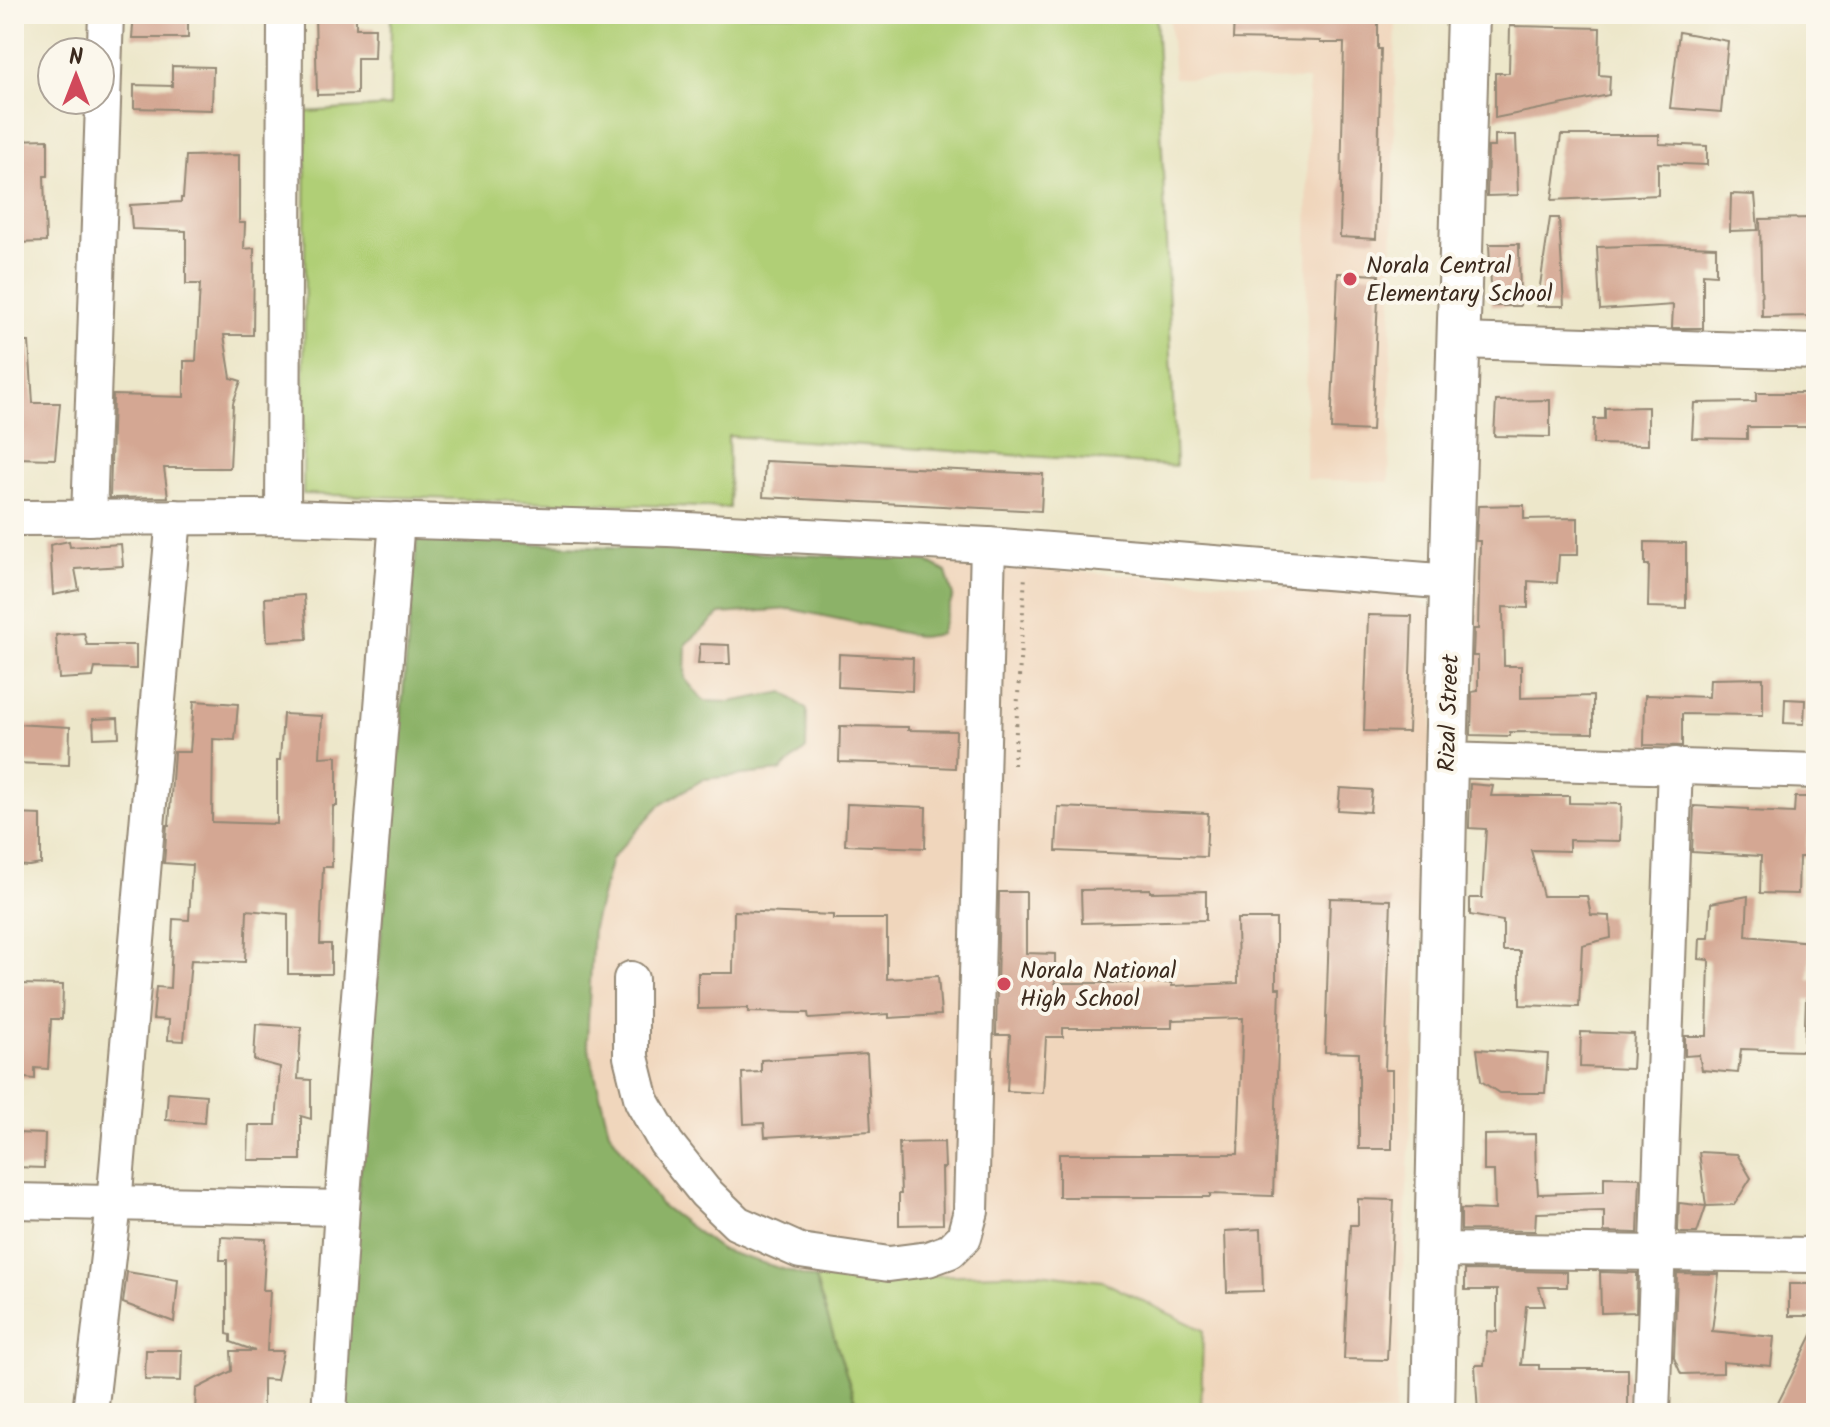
<svg xmlns="http://www.w3.org/2000/svg" width="1830" height="1427" font-family="Kalam,sans-serif">
<style>
.built{fill:#f0d6bc}
.green{fill:#b0cf76;stroke:#767c4a;stroke-width:2}
.forest{fill:#8cb267;stroke:#646e42;stroke-width:2}
.building{fill:#d4a793}
.lines{fill:none;stroke-linecap:round;stroke-linejoin:round}
.minor-casing{stroke:#948874;stroke-width:38}
.major-casing{stroke:#948874;stroke-width:46}
.path{stroke:#948874;stroke-width:4;stroke-dasharray:2 6;stroke-linecap:butt}
.minor{stroke:#fff;stroke-width:34}
.major{stroke:#fff;stroke-width:42}
.poi-dot{fill:#d1495b;stroke:#fbf7ec;stroke-width:3}
.labels{text-anchor:middle;stroke-width:8;stroke-linejoin:round;paint-order:stroke}
.poi-label{font-size:24px;fill:#3b2a1e;stroke:#fbf7ec;text-anchor:start}
.street-label{font-size:24px;fill:#3b2a1e;stroke:#fbf7ec}
</style>
<rect width="100%" height="100%" fill="#fbf7ec"/>
<filter id="ink" filterUnits="userSpaceOnUse"><feTurbulence type="fractalNoise" baseFrequency=".0125" numOctaves="2"/><feDisplacementMap in="SourceGraphic" scale="16" xChannelSelector="R" yChannelSelector="G"/><feConvolveMatrix kernelMatrix="1 2 1 2 8 2 1 2 1" color-interpolation-filters="sRGB"/></filter>
<filter id="wash" filterUnits="userSpaceOnUse"><feTurbulence type="fractalNoise" baseFrequency=".006" numOctaves="4" result="noise"/><feDisplacementMap in="SourceGraphic" scale="32" xChannelSelector="R" yChannelSelector="G"/><feGaussianBlur stdDeviation="1.8" result="paint"/><feColorMatrix in="noise" values="0 0 0 0 0 0 0 0 0 0 0 0 0 0 0 0 0 1.4 0 .05"/><feComposite in="paint" operator="in"/></filter>
<g filter="url(#wash)">
<rect width="100%" height="100%" fill="#ede7ca"/>
<g class="built">
<path d="M1169 14H1396L1389 482 1306 479 1308 80 1174 78Z"/>
<path d="M924 560 1399 595 1438 611 1395 1413H859L815 1279 721 1250 660 1204 609 1131 587 1041 593 927 611 859 659 806 704 779 780 771 785 692 730 702 704 701 684 679 686 644 720 614 792 609 940 634 948 614 952 596 946 572Z"/>
</g>
<g class="green">
<path d="M391 14H1156L1176 466 728 436 730 508 303 494 306 112 390 106Z"/>
<path d="M1039 1273 1102 1281 1203 1330 1201 1413H859L815 1279Z"/>
</g>
<path class="forest" d="M417 539 924 560 946 572 953 596 940 634 922 637 791 609 720 614 686 644 685 679 704 701 730 702 784 692 807 710 806 749 780 771 704 779 659 806 611 859 593 927 587 1041 609 1131 660 1204 721 1250 815 1279 859 1413H338Z"/>
<g id="blocks">
<g class="building">
<path d="M134 14H188V38H132Z"/>
<path d="M315 14H356V28H375L374 58H357V94L317 95Z"/>
<path d="M1234 14H1378V49H1381L1376 239 1340 237 1344 43H1320V41L1233 39Z"/>
<path d="M1510 26 1600 28 1599 75 1610 76 1609 95 1495 118V73H1509Z"/>
<path d="M1679 32 1728 41 1721 112 1670 108Z"/>
<path d="M172 66 213 67 212 110 134 108V85L172 86Z"/>
<path d="M1495 135H1516L1518 195 1487 196 1488 147H1495Z"/>
<path d="M1561 135H1659V144L1707 146V165L1658 163V195L1552 200Z"/>
<path d="M48 139V176H44L46 242 14 243V140Z"/>
<path d="M239 155V223H245L244 249 254 248 253 335H224L231 378 241 381 233 403 230 468H164L168 497 110 498 113 395 184 397V361H196L200 284H186V231L132 229 130 205 181 202V198H183L186 156Z"/>
<path d="M1731 194 1755 195 1758 230 1730 231Z"/>
<path d="M1550 218H1559L1564 306H1537Z"/>
<path d="M1816 218V316L1762 317 1760 219Z"/>
<path d="M1489 244H1519L1520 306H1492Z"/>
<path d="M1658 245 1716 247V275L1703 274V328H1672L1673 305 1600 310 1597 247Z"/>
<path d="M1338 273 1379 275 1372 431 1331 429Z"/>
<path d="M14 342H29L33 403H60L55 459 14 458Z"/>
<path d="M1756 393H1816V427H1747V439L1692 438 1694 403 1756 402Z"/>
<path d="M1550 400V437L1494 436 1496 401Z"/>
<path d="M1648 407V445L1593 444 1594 419H1605V408Z"/>
<path d="M765 461 1043 474 1041 511 763 497Z"/>
<path d="M1524 505V519L1578 518V555H1559L1557 583 1528 581V608L1503 607 1504 666H1521V698L1593 696V733L1510 732V736L1471 735 1472 692 1478 691V656H1473L1474 629H1478L1480 541H1476L1478 506Z"/>
<path d="M69 541 70 547 121 544 123 566 75 569 79 590 53 595 50 545Z"/>
<path d="M1645 542 1686 543V608L1648 607 1649 565H1645Z"/>
<path d="M304 595 307 639 267 641 265 598Z"/>
<path d="M1368 615 1412 616 1408 732 1364 731Z"/>
<path d="M84 633 87 645H136V669L95 668 93 677 59 679 56 635Z"/>
<path d="M700 644 729 645 730 664H698Z"/>
<path d="M839 654 913 658 912 691 838 687Z"/>
<path d="M1763 678V715L1682 714V746L1644 745 1645 695 1709 697 1710 679Z"/>
<path d="M1785 699 1805 700 1804 724 1784 723Z"/>
<path d="M194 701 238 704 235 740 213 739 212 822 277 824V760H280L283 714 322 716 320 757 337 756V806H333L332 867H323L320 944H331V974H288V914L247 910 245 962 191 960 184 1041 168 1040 169 1020 153 1019 156 987 170 988 173 919 189 920 192 865 164 863 167 825H169L174 752H190Z"/>
<path d="M118 718 119 737 94 738 93 719Z"/>
<path d="M14 724 70 727 69 765 14 763Z"/>
<path d="M840 726 908 727V730L956 731 955 768 912 766V764L839 762Z"/>
<path d="M1470 784 1493 786 1491 796H1569V803L1621 804 1620 841 1569 840V851L1531 850 1543 896H1587L1591 915 1610 916 1611 938 1582 945 1579 1007 1520 1005V951H1503V921L1470 915V898H1482L1486 829 1469 828Z"/>
<path d="M1340 788 1372 790 1370 812 1338 810Z"/>
<path d="M1795 797H1816V835L1807 834 1806 857H1799L1798 894 1760 893 1761 856 1692 852 1694 806 1748 809V811L1794 813Z"/>
<path d="M847 804 926 807 925 848 845 845Z"/>
<path d="M1058 807 1208 813 1206 857 1056 851Z"/>
<path d="M14 814 41 815V864L29 866 14 865Z"/>
<path d="M1150 889V892L1206 891V920L1082 923 1081 890Z"/>
<path d="M999 892H1026V953L1055 954V983H1172V986L1238 983 1237 919H1276V988H1280L1273 1196 1210 1194V1197H1059V1154H1238L1243 1018 1172 1020V1028H1063V1037H1046L1043 1093 1007 1091 1010 1035H996Z"/>
<path d="M1748 896 1746 936 1811 942 1809 979H1816V1000L1806 999 1804 1051 1741 1049 1738 1073 1702 1070 1699 1055 1685 1056V1036H1707L1709 960 1699 959 1700 938H1709L1711 903Z"/>
<path d="M1330 898 1391 900 1385 1070H1392V1149H1359V1053L1325 1052Z"/>
<path d="M734 911 833 915V919H887V979L938 976 941 1015 889 1018V1014L809 1019 808 1013 748 1012V1008L698 1009V973H733Z"/>
<path d="M17 984 63 985 62 1019H51L48 1069 35 1068V1079L14 1077Z"/>
<path d="M256 1024 301 1027 298 1079 311 1080V1119L301 1116V1160H248L249 1125H276L280 1067 254 1060Z"/>
<path d="M1581 1032 1634 1034 1632 1069 1580 1067Z"/>
<path d="M1477 1049 1548 1054 1545 1093H1499L1481 1081Z"/>
<path d="M867 1054 871 1131 765 1137 764 1123 744 1124 742 1073 761 1072V1060Z"/>
<path d="M168 1092 206 1095 204 1123 166 1120Z"/>
<path d="M14 1133 45 1134 44 1168 14 1167Z"/>
<path d="M1535 1134 1536 1179H1537L1538 1194 1604 1192V1177L1640 1178 1638 1233 1604 1232V1211L1536 1213 1535 1231 1461 1230V1209L1495 1210 1494 1171H1484V1135Z"/>
<path d="M944 1142 945 1168H942L943 1224 899 1225V1194H901L899 1143Z"/>
<path d="M1699 1152 1737 1154 1751 1178 1734 1205 1706 1206Z"/>
<path d="M1358 1199 1394 1200 1387 1360 1344 1359 1350 1225H1358Z"/>
<path d="M1679 1203 1706 1206 1697 1233H1681L1678 1231Z"/>
<path d="M1261 1229 1263 1291 1227 1292 1225 1231Z"/>
<path d="M221 1237 266 1239 263 1290H270L267 1351H283L277 1380 263 1379V1413H195L196 1389 232 1371 231 1351H255L231 1342V1335L227 1334V1260H220Z"/>
<path d="M1465 1270 1567 1272V1287H1539L1545 1306H1526L1521 1365H1539V1369H1628V1413H1478L1475 1365H1484L1487 1331 1497 1332V1290H1465Z"/>
<path d="M127 1272 178 1280 174 1322 123 1303Z"/>
<path d="M1600 1272 1637 1273 1636 1312 1601 1313Z"/>
<path d="M1677 1273 1719 1274 1712 1331 1774 1337 1771 1366 1723 1362V1373L1681 1374 1674 1358Z"/>
<rect x="1789" y="1284" width="27" height="32"/>
<path d="M1816 1327V1413H1773Z"/>
<path d="M146 1350H182L181 1381 145 1380Z"/>
</g>
</g>
</g>
<g filter="url(#ink)">
<use href="#blocks" fill-opacity="0" stroke="#948874" stroke-width="2"/>
<g class="lines">
<defs>
<g id="minor">
<path d="M1459 341 1816 352"/>
<path d="M283 517 285 14"/>
<path d="M14 518 283 517 668 529 988 545 1451 582"/>
<path d="M89 518 106 14"/>
<path d="M1446 760 1816 771"/>
<path d="M631 979V1057L642 1101 666 1143 705 1192 737 1223 800 1251 889 1264 928 1259 950 1251 964 1237 971 1211 988 545"/>
<path d="M14 1201 342 1208"/>
<path d="M1437 1250 1816 1255"/>
<path d="M90 1413 114 1204 174 517"/>
<path d="M329 1413 342 1208 397 520"/>
<path d="M1652 1413 1675 765"/>
</g>
<path id="major" d="M1433 1413 1446 760 1468 14"/>
</defs>
<use href="#minor" class="minor-casing"/>
<use href="#major" class="major-casing"/>
<path class="path" d="M1014 765 1025 575"/>
<use href="#minor" class="minor"/>
<use href="#major" class="major"/>
</g>
</g>
<g class="poi-dot">
<circle cx="1350" cy="279" r="8"/>
<circle cx="1004" cy="984" r="8"/>
</g>
<g class="labels">
<g class="poi-label">
<text x="1366" y="273">Norala Central<tspan x="1366" dy="28">Elementary School</tspan></text>
<text x="1020" y="978">Norala National<tspan x="1020" dy="28">High School</tspan></text>
</g>
<g class="street-label">
<text transform="translate(1448 713) rotate(-88)" y="8">Rizal Street</text>
</g>
</g>
<rect width="1830" height="1427" fill="none" stroke="#fbf7ec" stroke-width="48"/>
<g transform="translate(76 76)"><circle r="38" fill="#fbf7ec" stroke="#aea59a" stroke-width="2"/>
<path d="M0-6L14 30L0 20L-14 30Z" fill="#d1495b"/>
<text y="-12" font-size="22" font-weight="bold" text-anchor="middle" fill="#3b2a1e">N</text>
</g>
</svg>
